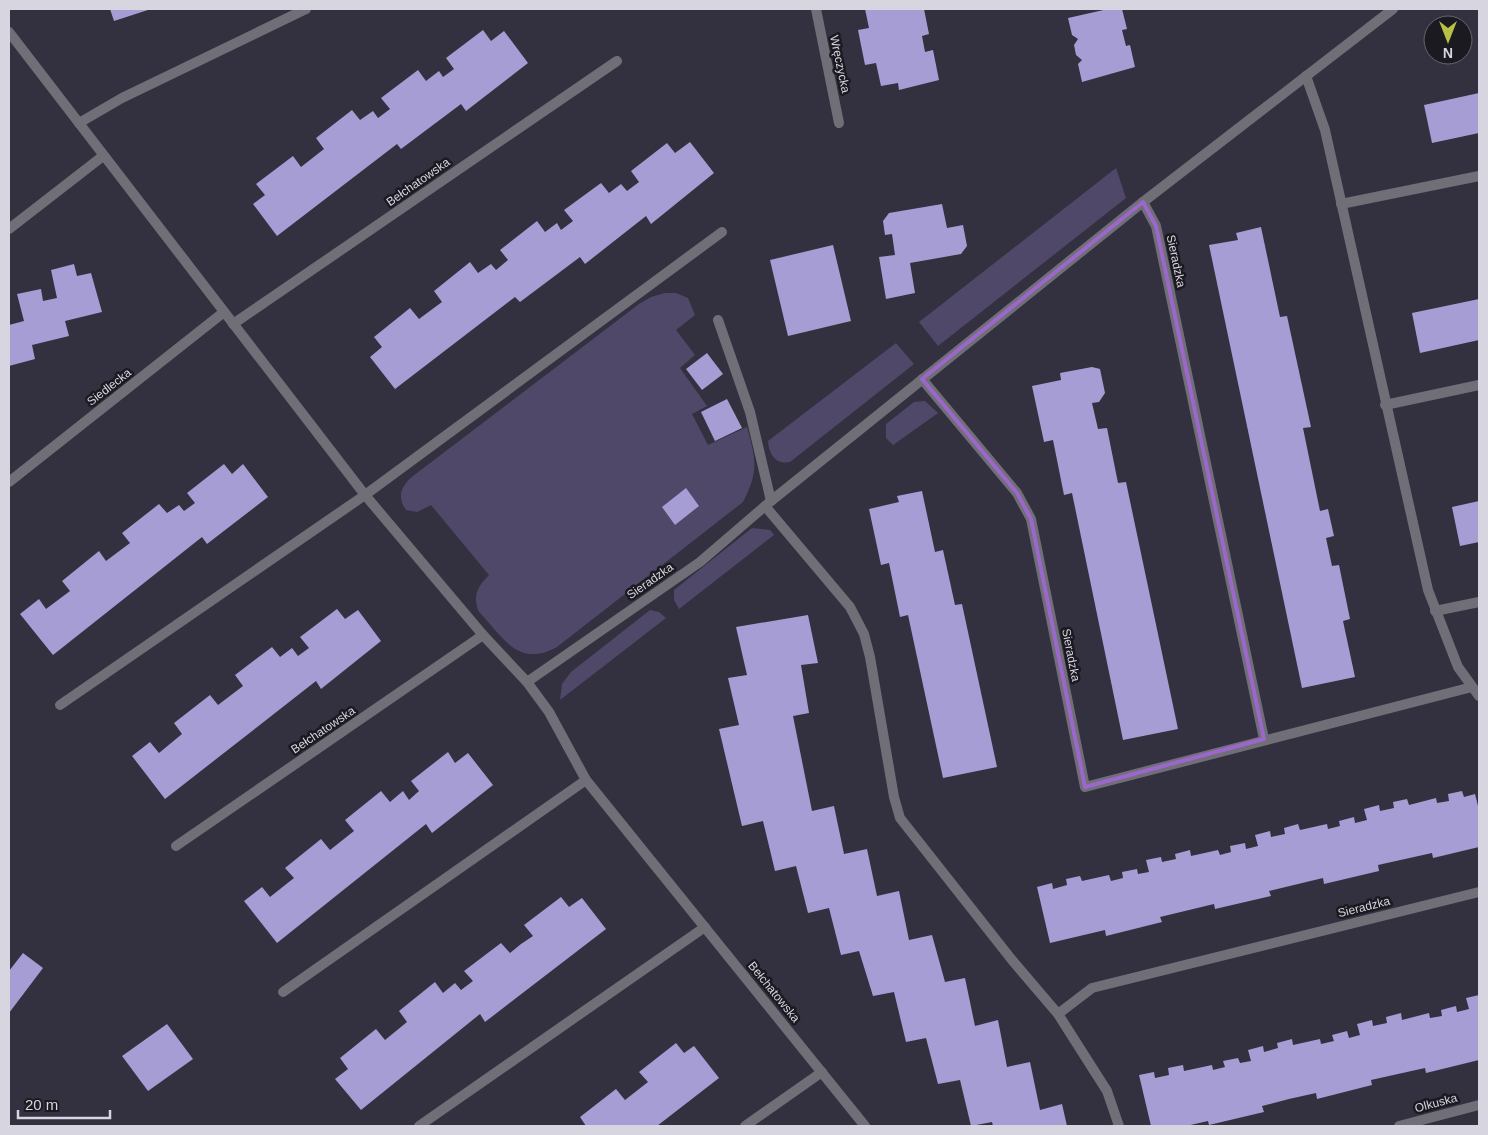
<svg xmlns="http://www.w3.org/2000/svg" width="1488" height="1135" font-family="Arial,sans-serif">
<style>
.green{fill:#4f4869}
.building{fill:#a79dd5}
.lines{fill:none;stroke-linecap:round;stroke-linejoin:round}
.service{stroke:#706f77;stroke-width:10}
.minor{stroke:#706f77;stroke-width:10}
.marked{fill:none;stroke:#9b67cb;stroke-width:4;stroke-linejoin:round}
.labels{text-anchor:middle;stroke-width:5;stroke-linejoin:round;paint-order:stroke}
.street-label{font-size:12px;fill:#d7d5e0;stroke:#1b1a21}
</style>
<rect width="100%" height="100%" fill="#333040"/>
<g class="green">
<path d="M1116 168 1126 198 938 346 919 322Z"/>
<path d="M665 293H676L688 298 695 315 676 330 695 355 680 368 707 406 692 414 708 445 747 427C756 460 759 471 743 502L557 647C518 668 504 638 479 612 472 596 478 586 489 575L431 505 417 512 406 510C396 496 402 485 413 476L639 304 651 297Z"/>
<path d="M896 343 914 364 790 462C775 465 769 454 768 441Z"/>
<path d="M925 401 938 413 893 445 886 438V424L914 402Z"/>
<path d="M752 528 770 530 774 535 679 609 674 600V590Z"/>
<path d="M650 610 659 612 666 618 560 700 562 684 571 672Z"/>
</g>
<g class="building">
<path d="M110 9H151L114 21Z"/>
<path d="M865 9H924L929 34 922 36 925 52 933 50 939 80 899 90 898 83 881 86 876 63 865 65 858 30 869 28Z"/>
<path d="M1108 9H1122L1127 29 1122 30 1126 46 1130 45 1135 67 1082 82 1078 64 1082 60 1076 55 1074 45 1078 39 1072 35 1068 18Z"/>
<path d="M483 30 491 41 504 31 528 63 466 111 461 104 401 149 397 144 277 236 253 204 265 195 256 184 293 156 301 167 324 149 316 138 352 110 360 120 373 111 378 118 390 109 381 98 418 70 426 81 439 71 443 77 454 69 446 58Z"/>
<path d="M1479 93V133L1432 143 1424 105Z"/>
<path d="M690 142 714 173 651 224 646 216 585 264 580 257 520 302 515 297 395 389 370 357 382 347 374 337 410 308 419 319 442 302 434 291 470 262 478 273 491 264 496 270 508 260 500 250 537 221 545 232 557 223 561 230 573 221 564 210 601 183 609 193 621 184 627 191 639 182 631 171 667 143 675 153Z"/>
<path d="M942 204 947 228 963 225 967 246 961 254 910 263 915 293 886 299 879 257 895 255 892 234 885 235 883 221 889 213Z"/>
<path d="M1261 227 1280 317 1287 316 1311 427 1303 428 1320 511 1328 509 1334 536 1326 538 1332 566 1339 565 1350 619 1343 621 1355 677 1302 688 1209 245 1238 240 1236 233Z"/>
<path d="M833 245 851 321 788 336 770 260Z"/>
<path d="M74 264 77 276 91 273 102 312 65 321 69 336 32 345 35 359 9 366V325L24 321 17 294 41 289 43 301 57 298 51 270Z"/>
<path d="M1479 299V340L1420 353 1412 313Z"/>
<path d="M707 353 723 374 702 390 686 369Z"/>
<path d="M1092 367 1100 369 1105 393 1099 402 1092 403 1098 429 1107 428 1118 483 1126 482 1178 729 1123 740 1072 493 1064 495 1053 440 1044 442 1032 386 1061 380 1060 373Z"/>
<path d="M727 399 742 428 715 441 701 412Z"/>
<path d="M224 464 232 474 243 464 268 497 207 544 202 537 53 655 20 614 39 599 46 609 70 591 62 581 99 551 106 561 130 543 122 533 159 504 167 513 179 505 184 511 195 503 187 493Z"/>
<path d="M686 488 699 506 675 525 662 507Z"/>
<path d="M922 491 935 552 943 550 955 605 962 604 997 767 943 778 908 615 900 617 889 563 881 565 869 509 899 502 897 496Z"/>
<path d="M1479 501V542L1460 546 1452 507Z"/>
<path d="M337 609 345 619 358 610 381 641 321 689 316 681 165 799 132 756 150 742 159 753 182 734 174 723 210 695 218 705 243 686 235 675 272 647 280 657 292 648 298 656 309 648 300 637Z"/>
<path d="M808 615 818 663 801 665 809 713 793 716 812 811 834 806 844 854 867 849 877 896 899 891 909 940 932 935 945 982 965 978 975 1026 998 1020 1007 1067 1030 1062 1040 1110 1062 1104 1067 1126H993L992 1122 971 1126 960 1080 938 1084 926 1038 906 1042 894 992 873 996 859 951 841 955 829 908 808 913 796 866 775 871 763 821 742 826 719 729 739 725 728 678 747 675 736 627Z"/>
<path d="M448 752 455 763 468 753 493 785 432 833 426 824 277 943 244 901 262 887 270 897 294 878 285 868 321 839 330 850 354 831 345 820 381 791 390 802 403 791 409 800 419 791 411 781Z"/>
<path d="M1462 791 1464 797 1475 794 1479 810V847L1433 858 1432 853 1378 865 1379 871 1324 884 1323 878 1269 891 1271 896 1215 909 1214 904 1160 917 1162 922 1106 936 1105 930 1050 943 1037 887 1052 883 1053 889 1067 885 1066 879 1080 876 1082 881 1109 875 1111 881 1123 878 1122 872 1137 869 1138 874 1149 872 1146 860 1161 857 1162 862 1176 859 1175 854 1190 850 1191 856 1218 850 1220 855 1231 852 1230 846 1245 843 1246 849 1258 846 1255 835 1270 831 1271 837 1285 834 1284 828 1298 824 1300 830 1327 824 1328 829 1340 826 1339 821 1354 817 1355 823 1367 820 1364 809 1379 805 1380 811 1394 808 1393 802 1407 799 1409 805 1436 798 1437 803 1449 801 1448 794Z"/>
<path d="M561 897 569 907 582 898 606 929 485 1022 480 1014 361 1110 335 1079 348 1069 340 1058 376 1029 385 1040 407 1022 399 1011 435 982 443 993 455 983 461 990 473 981 464 971 501 943 510 953 521 944 533 936 524 925Z"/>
<path d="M23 953 43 968 9 1013V971Z"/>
<path d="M1479 995V1060L1426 1073 1425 1068 1371 1080 1372 1085 1317 1099 1316 1093 1289 1099 1262 1106 1264 1112 1209 1125 1208 1121 1186 1126H1151L1139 1075 1154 1072 1155 1078 1169 1075 1168 1068 1183 1065 1184 1071 1212 1065 1213 1070 1225 1067 1223 1061 1238 1058 1240 1063 1251 1061 1248 1050 1263 1046 1264 1052 1278 1048 1277 1043 1292 1039 1293 1045 1320 1039 1321 1044 1334 1041 1332 1035 1347 1031 1349 1038 1360 1035 1357 1024 1372 1020 1373 1026 1387 1023 1386 1017 1401 1013 1402 1020 1429 1013 1430 1018 1442 1016 1441 1010 1456 1006 1457 1012 1469 1009 1466 998Z"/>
<path d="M167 1024 193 1059 148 1091 122 1056Z"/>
<path d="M676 1043 684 1053 694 1046 719 1078 657 1126H586L580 1117 616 1089 625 1100 648 1082 639 1072Z"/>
</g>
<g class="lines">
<g class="service">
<path d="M9 229 103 156"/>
<path d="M718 320 750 412 771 501"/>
<path d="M60 705 365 495"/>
<path d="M176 846 483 635"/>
<path d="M283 992 586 780"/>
<path d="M419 1126 705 927"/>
<path d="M745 1126 822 1072"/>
</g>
<g class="minor">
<path d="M816 9 839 123"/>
<path d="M9 32 365 495 483 635 527 682 549 712 586 780 865 1126"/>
<path d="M1306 76 1325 130 1428 590 1458 667 1479 696"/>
<path d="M79 123 122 98 306 9"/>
<path d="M1143 202 1156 226 1264 739"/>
<path d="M1341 204 1479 176"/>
<path d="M233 324 617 61"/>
<path d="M922 379 1017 493 1031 519 1085 787 1472 687"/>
<path d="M1385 405 1479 385"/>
<path d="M9 482 224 312"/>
<path d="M365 495 722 232"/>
<path d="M765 506 850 607 864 634 870 657 894 797 900 818 1012 960 1058 1014 1107 1091 1119 1126"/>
<path d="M1435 611 1479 602"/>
<path d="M527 682 700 562 771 501 1143 202 1393 9"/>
<path d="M1058 1014 1092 988 1479 892"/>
<path d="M1399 1126 1479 1105"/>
</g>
</g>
<path class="marked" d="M1143 202 1156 226 1264 739 1085 787 1031 519 1017 493 922 379Z"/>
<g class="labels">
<g class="street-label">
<text transform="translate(840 64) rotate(78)" y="4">Wręczycka</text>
<text transform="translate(418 182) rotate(-35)" y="4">Bełchatowska</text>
<text transform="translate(1176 261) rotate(78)" y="4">Sieradzka</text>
<text transform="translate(109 387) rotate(-38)" y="4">Siedlecka</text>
<text transform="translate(650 581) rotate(-35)" y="4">Sieradzka</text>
<text transform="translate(1071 655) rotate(79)" y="4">Sieradzka</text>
<text transform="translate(323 730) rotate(-34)" y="4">Bełchatowska</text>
<text transform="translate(1364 907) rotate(-14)" y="4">Sieradzka</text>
<text transform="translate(774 992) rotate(51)" y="4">Bełchatowska</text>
<text transform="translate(1436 1103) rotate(-15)" y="4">Olkuska</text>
</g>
</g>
<rect width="1488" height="1135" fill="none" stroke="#d7d5e0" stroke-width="20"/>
<g transform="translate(1448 40) rotate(180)"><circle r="24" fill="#1b1a21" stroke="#66656d"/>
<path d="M0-4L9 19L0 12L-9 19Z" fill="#b9c046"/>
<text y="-8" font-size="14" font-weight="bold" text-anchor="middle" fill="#d7d5e0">N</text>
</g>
<path d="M18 1110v8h92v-8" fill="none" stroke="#d7d5e0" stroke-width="2.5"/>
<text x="25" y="1110" font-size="15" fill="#d7d5e0" stroke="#1b1a21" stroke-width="4" paint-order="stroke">20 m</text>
</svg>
